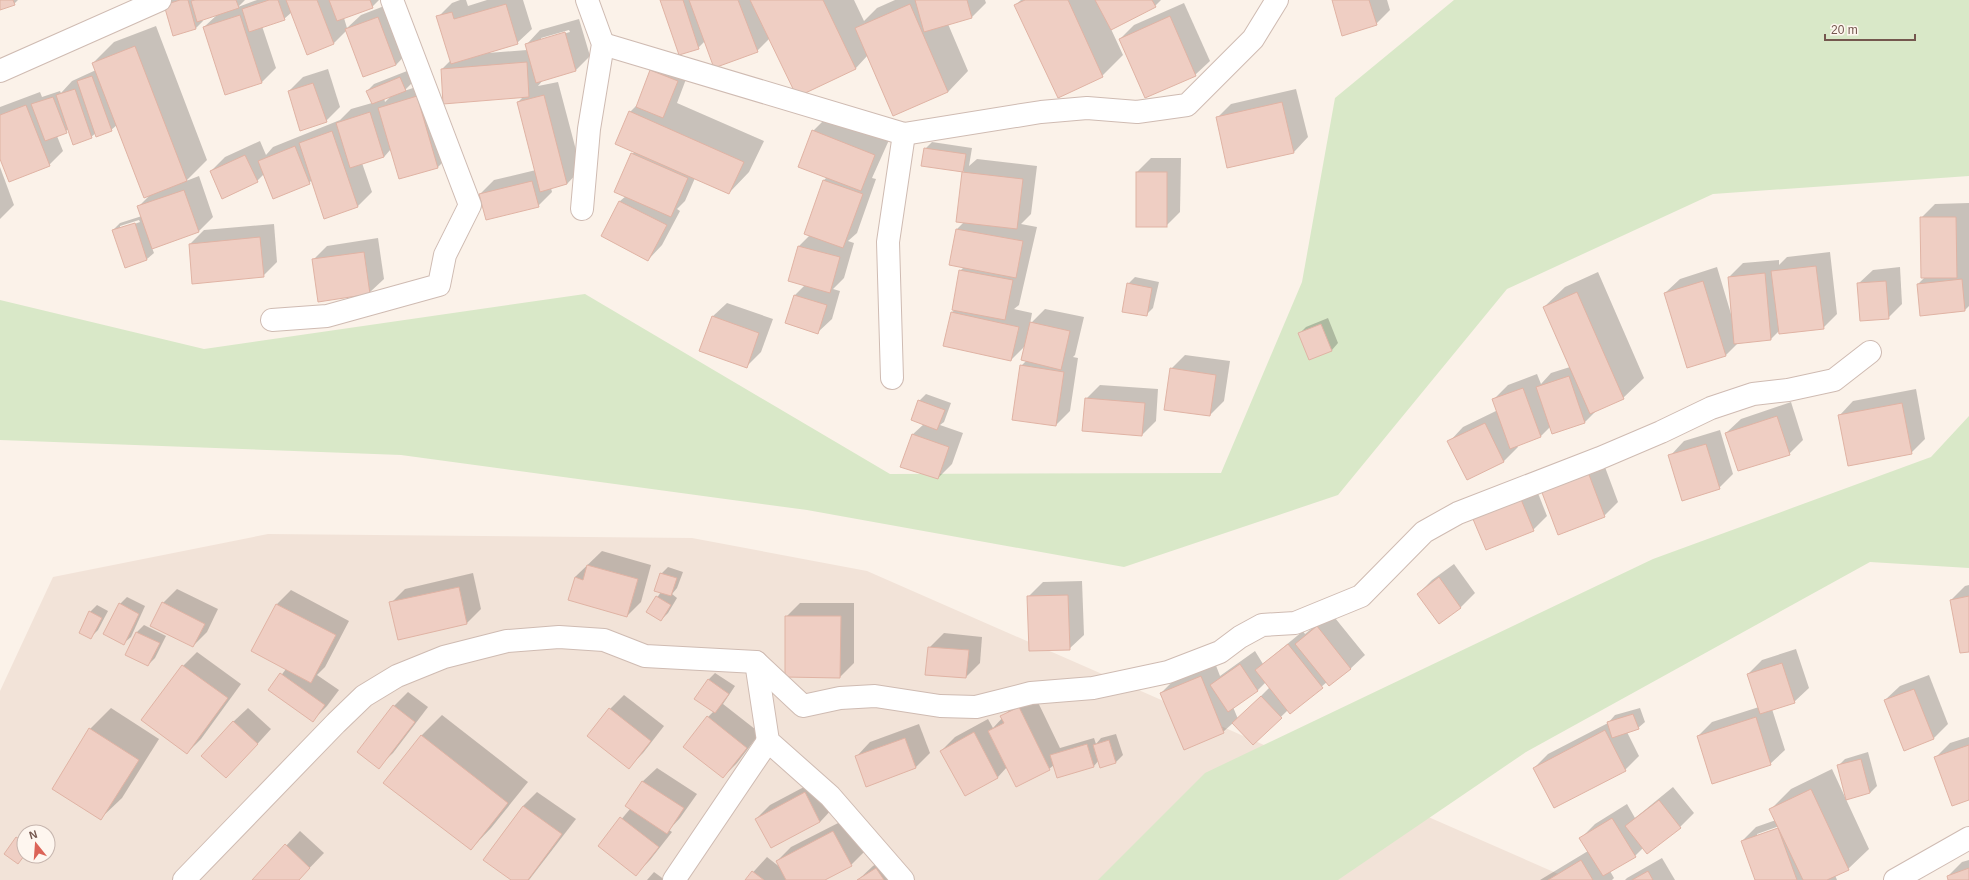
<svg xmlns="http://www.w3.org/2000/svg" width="1969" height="880" font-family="Helvetica,sans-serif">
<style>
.residential{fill:#f2e3d8;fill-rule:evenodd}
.green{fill:#d9e8c8}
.shadow{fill:#0003;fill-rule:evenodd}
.building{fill:#efcec3;stroke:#e0b3a4}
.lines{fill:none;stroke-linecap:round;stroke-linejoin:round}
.minor-casing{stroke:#cfbbb2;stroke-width:24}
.minor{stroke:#fff;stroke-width:22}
</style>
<rect width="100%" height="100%" fill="#fbf2e9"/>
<path class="residential" d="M268 534 692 538 867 571 1572 880H0V691L53 577ZM24 832H48V856H24Z"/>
<g class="green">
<path d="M1454 0H1969V176L1713 194 1507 289 1338 495 1124 567 807 510 401 455 0 440V300L204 349 585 294 890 474 1221 473 1302 282 1335 98Z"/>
<path d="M1969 416V568L1870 562 1526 752 1338 880H1098L1205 773 1653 559 1931 457Z"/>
</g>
<g class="shadow">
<path d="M0 0H18L14 4 0 9Z"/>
<path d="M170 0H245L238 7 257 0H379L372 7 344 18 347 28 361 15 392 3 410 50 396 65 347 30 334 43 308 54 292 12 284 19 262 26 276 68 262 82 226 94 204 27 218 14 202 19 203 21 196 28 174 34 165 5Z"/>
<path d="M460 0H466L468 6 487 0H523L532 29 517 43 488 53 527 50 526 45 540 30 579 19 590 56 576 70 543 80 538 86 558 82 581 169 567 184 551 188 552 192 538 206 480 194 494 180 536 170 518 102 524 96 442 69 451 60 438 17 452 3ZM569 30 570 32 541 40V38Z"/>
<path d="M661 0H854L864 21 877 8 895 0H985L986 3 972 17 948 24 968 71 948 92 868 55 856 68 798 96 770 38 757 51 705 41 698 48Z"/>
<path d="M1021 0H1161L1155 6 1111 29 1123 55 1102 76 1015 5Z"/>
<path d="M1333 0H1387L1390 10 1376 24Z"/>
<path d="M1184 3 1210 61 1195 75 1120 39 1134 25Z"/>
<path d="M156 26 207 160 186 181 199 176 213 217 199 231 152 248 154 253 147 259 125 267 113 230 120 223 142 216 138 207 151 194 117 125 111 130 96 133 91 137 69 129 57 136 63 151 49 165 0 157V107L40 92 42 97 60 91 61 93 72 81 96 70 93 63 114 42ZM139 220 140 222 120 229V226Z"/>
<path d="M665 56 691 66 677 103 764 141 749 172 729 193 695 178 685 201 677 209 680 211 662 245 648 260 602 236 620 201 626 196 632 154 635 152 630 112 638 104 651 70Z"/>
<path d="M328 69 340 107 326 121 289 91 303 77Z"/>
<path d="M407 71 412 83 404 91 431 82 452 153 438 167 391 149 384 157 362 163 372 192 358 206 312 180 309 183 264 174 257 181 211 171 225 157 260 141 266 155 273 147 340 120 351 109 372 103 367 91 374 84ZM392 95 385 102 384 98Z"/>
<path d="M1296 89 1308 137 1294 152 1228 167 1217 118 1231 104Z"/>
<path d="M827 117 889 140 872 178 876 179 857 233 848 241 854 243 844 278 833 289 840 291 832 319 817 333 786 323 795 295 805 285 789 281 799 246 810 235 805 233 824 180 827 177 813 131Z"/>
<path d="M932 142 972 148 969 166 977 159 1037 166 1031 214 1021 224 1037 227 1019 305 1014 309 1032 313 1030 324 1045 309 1084 317 1075 355 1073 357 1078 358 1070 411 1056 425 1021 366 1026 361V345L1011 360 952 312 955 310 960 271 964 267 957 229 964 222 963 173 964 171 922 165 925 149Z"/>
<path d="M1151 158H1181L1180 212 1166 226 1137 172Z"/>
<path d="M0 167 14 205 0 219Z"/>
<path d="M1969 203V306L1965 310 1918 284 1925 277 1921 218 1935 204Z"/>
<path d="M274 224 277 262 263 276 190 244 204 230Z"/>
<path d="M378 238 384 279 369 293 313 260 327 246Z"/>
<path d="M1830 252 1837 314 1823 328 1779 331 1771 339 1739 342 1726 355 1665 293 1680 279 1717 267 1731 314 1729 277 1743 263 1779 260V265L1787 257Z"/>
<path d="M1900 267 1902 304 1888 318 1858 284 1873 270Z"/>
<path d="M1598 272 1644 378 1623 398 1597 410 1585 422 1553 433 1550 427 1541 436 1517 445 1518 447 1504 461 1468 479 1449 442 1463 427 1498 410 1494 399 1508 385 1537 374 1541 384 1551 373 1570 367 1544 307 1565 287Z"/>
<path d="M1135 277 1159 282 1153 308 1146 315 1128 284Z"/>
<path d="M727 303 773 319 761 352 747 366 712 317Z"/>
<path d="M1328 318 1338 343 1332 350 1299 334 1306 327Z"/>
<path d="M1185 355 1230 361 1224 401 1210 415 1171 369Z"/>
<path d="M1100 385 1158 389 1156 421 1142 435 1086 399Z"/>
<path d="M1916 389 1925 439 1911 453 1839 416 1853 401Z"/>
<path d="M926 394 951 403 944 422 940 425 963 433 952 464 938 478 912 435 924 424 919 401Z"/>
<path d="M1791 402 1803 440 1789 454 1726 433 1741 419Z"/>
<path d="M1720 430 1733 474 1719 488 1670 456 1684 441Z"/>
<path d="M1602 459 1618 502 1604 516 1542 491Z"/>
<path d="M1532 478 1547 516 1533 530 1486 549Z"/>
<path d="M602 551 651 565 641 602 627 616 575 577Z"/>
<path d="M1454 564 1475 593 1461 607 1439 623 1418 594 1432 580Z"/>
<path d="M668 567 683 572 677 588 672 594 677 598 668 613 661 620 647 612 661 592V574Z"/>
<path d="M473 573 481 609 467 623 391 603 405 589Z"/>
<path d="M1082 581 1084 635 1069 649 1028 597 1043 582Z"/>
<path d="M1969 585V651L1951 600 1965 586Z"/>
<path d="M177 589 218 609 207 632 193 646 163 603Z"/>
<path d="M291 590 349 621 325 667 317 675 339 690 327 706 313 720 270 690 286 669 252 651 277 604Z"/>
<path d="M127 597 145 606 131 637 124 643 120 604Z"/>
<path d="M800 603H854V663L840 677 786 617Z"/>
<path d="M97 605 108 611 98 630 91 637 90 612Z"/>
<path d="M1331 613 1365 655 1350 669 1327 682 1290 713 1288 710 1253 744 1233 723 1223 732 1161 693 1175 679 1215 663 1220 676 1255 651 1263 664 1303 631 1305 634ZM1266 682 1270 687 1238 719 1233 707 1258 690Z"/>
<path d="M144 625 166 636 155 658 148 665 127 654 137 632Z"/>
<path d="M944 633 982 637 980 663 966 677 929 648Z"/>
<path d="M1796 649 1809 688 1794 702 1772 709 1785 750 1770 764 1698 736 1712 722 1759 707 1748 674 1762 660Z"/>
<path d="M197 652 241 684 201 739 187 753 183 666Z"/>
<path d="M715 673 735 686 723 704 760 733 737 763 723 777 708 717 714 711 708 680Z"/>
<path d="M1929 675 1948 724 1934 738 1885 700 1900 686Z"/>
<path d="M408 692 428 707 393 753 378 767 394 706Z"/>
<path d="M1034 694 1060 748 1094 738 1096 744 1101 738 1116 734 1123 755 1116 762 1101 767 1099 760 1094 766 1054 765 1049 769 1007 767 998 777 965 794 941 751 955 737 988 719 993 728 1016 703Z"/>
<path d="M624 695 664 726 643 753 629 767 610 709Z"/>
<path d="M111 708 159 739 122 798 101 818 90 729Z"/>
<path d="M248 708 271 729 240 763 233 722Z"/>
<path d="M1640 708 1645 722 1638 728 1627 732 1639 756 1625 770 1534 768 1548 754 1608 723 1615 715Z"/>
<path d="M442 715 528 782 491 828 471 849 421 736Z"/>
<path d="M919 724 930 753 916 767 856 757 870 742Z"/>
<path d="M1969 737V799L1936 757 1950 743Z"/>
<path d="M1868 752 1877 786 1870 793 1838 766 1845 759Z"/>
<path d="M657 768 697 794 680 818 669 830 672 832 650 860 636 874 599 846 630 809 642 782Z"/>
<path d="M1832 769 1869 849 1848 869 1835 875 1837 880H1756L1742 841 1756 827 1776 820 1771 809 1791 789ZM1782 825 1783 827 1757 836V834Z"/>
<path d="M819 779 834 807 820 822 756 819 770 805Z"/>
<path d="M1673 787 1694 813 1680 827 1643 848 1635 856 1610 871 1614 878 1612 880H1540L1588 851 1581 838 1595 824 1627 804 1635 818Z"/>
<path d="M537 792 576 819 529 880H513L484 859 523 806Z"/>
<path d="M848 818 865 851 851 865 823 880H746L767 857 781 868 777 861 791 847Z"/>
<path d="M24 831 26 832H24L25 856 18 862 6 853Z"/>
<path d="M300 831 324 853 298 880H254Z"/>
<path d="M890 854 908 880H858L873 866Z"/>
<path d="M1662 858 1675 880H1625L1627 878Z"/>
<path d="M1969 860V880H1949L1948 876 1962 862Z"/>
<path d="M654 872 665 880H647Z"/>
</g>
<g class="building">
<path d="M0 0H13L15 5 0 10Z"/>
<path d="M180 0H188L196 29 173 36 164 5Z"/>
<path d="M195 0H236L239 8 197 22 191 1Z"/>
<path d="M269 0H278L285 20 249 32 242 9Z"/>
<path d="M286 0H317L334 44 307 55Z"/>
<path d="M329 0H370L373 8 337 21Z"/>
<path d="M660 0H683L699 49 679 55Z"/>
<path d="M689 0H738L758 52 714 68Z"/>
<path d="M750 0H823L856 69 797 97Z"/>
<path d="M915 0H967L972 18 924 32Z"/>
<path d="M1025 0H1068L1103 77 1058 98 1014 5Z"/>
<path d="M1095 0H1152L1156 7 1111 30Z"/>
<path d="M1332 0H1369L1377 25 1342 36Z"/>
<path d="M506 4 518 44 451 64 436 16 452 12 454 19Z"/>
<path d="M910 4 948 92 893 116 855 28Z"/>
<path d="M240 15 262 83 225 95 203 27Z"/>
<path d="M1170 16 1196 76 1145 98 1119 39Z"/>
<path d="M378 17 396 65 363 77 345 29Z"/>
<path d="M565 32 576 71 536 83 525 44Z"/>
<path d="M135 46 187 181 144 198 92 63Z"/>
<path d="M527 62 529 97 443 104 441 69Z"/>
<path d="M650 70 678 81 663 118 636 107Z"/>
<path d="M92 76 112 131 96 137 77 81Z"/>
<path d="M400 77 406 91 372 104 366 91Z"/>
<path d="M313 83 327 122 300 131 288 91Z"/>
<path d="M75 89 92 138 73 145 56 95Z"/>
<path d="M544 95 567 184 540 192 517 102Z"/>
<path d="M417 96 438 168 399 179 378 108Z"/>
<path d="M53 97 67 133 45 141 31 104Z"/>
<path d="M1282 102 1294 153 1227 168 1216 117Z"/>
<path d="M26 105 50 166 9 182 0 159V115Z"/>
<path d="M629 111 744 162 729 194 615 144Z"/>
<path d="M370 112 384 157 350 168 336 123Z"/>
<path d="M812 130 875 155 861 191 798 167Z"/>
<path d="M332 131 358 207 324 219 299 143Z"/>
<path d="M295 146 310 184 273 199 258 161Z"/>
<path d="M924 148 966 154 963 172 921 166Z"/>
<path d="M631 153 688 178 671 217 614 192Z"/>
<path d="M245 155 258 182 222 199 210 171Z"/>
<path d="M962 172 1023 179 1017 229 956 222Z"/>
<rect x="1136" y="172" width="31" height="55"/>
<path d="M823 180 863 194 843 248 804 234Z"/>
<path d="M532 181 539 207 486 220 479 194Z"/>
<path d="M184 190 199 232 152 249 137 206Z"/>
<path d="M619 201 667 225 648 261 601 236Z"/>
<path d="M1920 217H1956L1957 278H1921Z"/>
<path d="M135 223 147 260 125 268 112 230Z"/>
<path d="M956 229 1023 241 1016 278 949 265Z"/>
<path d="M260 237 264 277 192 284 189 244Z"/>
<path d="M798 246 840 257 830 293 788 281Z"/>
<path d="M364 252 370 294 318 302 312 259Z"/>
<path d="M1816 266 1824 329 1779 334 1771 271Z"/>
<path d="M959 270 1013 280 1005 320 952 310Z"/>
<path d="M1765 273 1771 340 1734 344 1728 277Z"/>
<path d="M1962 279 1965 311 1920 316 1917 284Z"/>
<path d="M1703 281 1726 356 1687 368 1664 293Z"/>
<path d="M1886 281 1889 319 1860 321 1857 283Z"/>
<path d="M1127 283 1152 288 1147 316 1122 312Z"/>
<path d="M1577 292 1624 399 1590 414 1543 307Z"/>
<path d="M794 295 827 305 818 334 785 323Z"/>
<path d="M951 312 1019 327 1011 361 943 346Z"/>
<path d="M712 316 759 333 747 368 699 351Z"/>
<path d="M1030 322 1070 331 1061 370 1021 360Z"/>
<path d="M1321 324 1332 351 1309 360 1298 333Z"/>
<path d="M1020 365 1064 372 1056 426 1012 420Z"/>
<path d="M1170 368 1216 375 1210 416 1164 410Z"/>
<path d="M1569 376 1585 423 1552 434 1536 387Z"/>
<path d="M1523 388 1541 437 1510 449 1492 399Z"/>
<path d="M1085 398 1145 403 1142 436 1082 431Z"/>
<path d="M918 400 945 410 937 430 911 420Z"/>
<path d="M1902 403 1912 454 1848 466 1838 415Z"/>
<path d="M1777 416 1790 455 1738 471 1725 433Z"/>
<path d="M1485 423 1504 462 1467 480 1447 441Z"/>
<path d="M912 434 949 447 938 479 900 467Z"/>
<path d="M1706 444 1720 489 1682 501 1668 455Z"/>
<path d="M1588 472 1605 517 1558 535 1541 490Z"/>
<path d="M1518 492 1534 531 1486 550 1470 512Z"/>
<path d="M587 565 638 579 627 617 568 600 575 577 583 580Z"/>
<path d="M660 573 677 578 671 596 654 591Z"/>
<path d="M1439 577 1461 608 1439 624 1417 594Z"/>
<path d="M459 587 467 624 398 640 389 602Z"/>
<path d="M1068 595 1070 650 1029 651 1027 596Z"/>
<path d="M656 596 671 605 661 621 646 612Z"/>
<path d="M1969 596V652L1960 653 1950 600Z"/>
<path d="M162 602 205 624 193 647 150 626Z"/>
<path d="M119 603 139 614 124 645 103 634Z"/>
<path d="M276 604 336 635 311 683 251 651Z"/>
<path d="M89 611 102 618 91 639 79 633Z"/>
<path d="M785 616H841L840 678 785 677Z"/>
<path d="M1317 626 1351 669 1329 686 1295 644Z"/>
<path d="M136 632 160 643 148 666 125 655Z"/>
<path d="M1288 644 1323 688 1290 714 1255 670Z"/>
<path d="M928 647 969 650 966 678 925 675Z"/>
<path d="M1782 663 1795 703 1760 714 1747 674Z"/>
<path d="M1240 664 1258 691 1228 712 1210 685Z"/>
<path d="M182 665 228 698 187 754 141 720Z"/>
<path d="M280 673 325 705 313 722 268 690Z"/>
<path d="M1201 676 1224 733 1184 750 1160 693Z"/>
<path d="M708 679 729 694 715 713 694 699Z"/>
<path d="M1914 689 1934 739 1904 751 1884 700Z"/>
<path d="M1261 696 1282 718 1253 745 1232 723Z"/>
<path d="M393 705 415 722 379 769 357 752Z"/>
<path d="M1019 707 1050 770 1016 787 988 731 1004 723 1000 716Z"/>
<path d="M609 708 651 741 629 769 587 736Z"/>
<path d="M1633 714 1639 729 1612 738 1607 722Z"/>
<path d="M707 716 747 748 723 778 683 747Z"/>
<path d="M1756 717 1771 765 1712 784 1697 736Z"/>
<path d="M233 721 258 744 226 778 201 756Z"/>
<path d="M89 728 139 760 101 820 52 789Z"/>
<path d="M1605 730 1626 771 1554 808 1533 768Z"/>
<path d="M974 732 998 778 965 796 940 751Z"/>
<path d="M421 735 508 803 471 850 383 783Z"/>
<path d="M905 738 916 768 866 787 855 756Z"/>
<path d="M1109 740 1116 763 1100 768 1093 745Z"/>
<path d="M1087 744 1094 767 1057 778 1050 755Z"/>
<path d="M1969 745V800L1952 806 1934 757Z"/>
<path d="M1861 759 1870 793 1846 800 1837 765Z"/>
<path d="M642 781 684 808 667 834 625 806Z"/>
<path d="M1811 789 1849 870 1827 880H1803L1769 809Z"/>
<path d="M805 792 820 822 771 848 755 819Z"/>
<path d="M1659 800 1681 828 1647 854 1625 826Z"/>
<path d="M523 806 562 834 528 880H511L483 860Z"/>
<path d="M620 817 659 847 636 876 598 846Z"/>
<path d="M1612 818 1636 857 1603 876 1579 838Z"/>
<path d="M1778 828 1797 880H1755L1741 841Z"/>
<path d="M833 831 852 866 825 880H786L776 861Z"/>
<path d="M16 837 24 842V856L18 864 4 854Z"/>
<path d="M285 844 310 868 299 880H252Z"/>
<path d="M1581 860 1593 880H1548Z"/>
<path d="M876 868 884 880H857Z"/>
<path d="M1969 868V880H1948L1947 876Z"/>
<path d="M752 871 764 880H745Z"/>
<path d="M1648 871 1653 880H1632Z"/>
</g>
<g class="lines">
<defs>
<g id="minor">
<path d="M603 44 904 134 1041 112 1087 108 1137 112 1187 105 1253 39 1277 0"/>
<path d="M0 71 160 0"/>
<path d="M582 209 589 129 603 44 587 0"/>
<path d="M272 320 327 316 439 285 445 255 470 205 392 0"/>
<path d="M892 378 888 242 904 134"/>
<path d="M756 662 768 741 830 796 903 880"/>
<path d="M184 880 336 723 364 696 397 676 444 657 507 641 559 637 604 640 645 656 756 662 803 706 840 698 875 696 940 706 976 707 1031 693 1093 688 1168 672 1220 652 1240 637 1262 625 1295 623 1361 596 1424 532 1458 513 1600 458 1661 432 1711 408 1753 394 1788 390 1834 380 1870 352"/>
<path d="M674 880 768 741"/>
<path d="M1895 880 1969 838"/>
</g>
</defs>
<use href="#minor" class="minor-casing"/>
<use href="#minor" class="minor"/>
</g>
<g transform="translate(36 844) rotate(343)"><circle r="19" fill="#fef6ef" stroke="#c7b6af"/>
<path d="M0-3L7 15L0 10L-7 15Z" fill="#dc6357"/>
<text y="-6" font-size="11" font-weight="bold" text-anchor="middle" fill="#74574e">N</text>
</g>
<path d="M1825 34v6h90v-6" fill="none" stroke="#74574e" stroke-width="2"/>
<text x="1831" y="34" font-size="12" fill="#74574e" stroke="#fef6ef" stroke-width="3" paint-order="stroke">20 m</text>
</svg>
